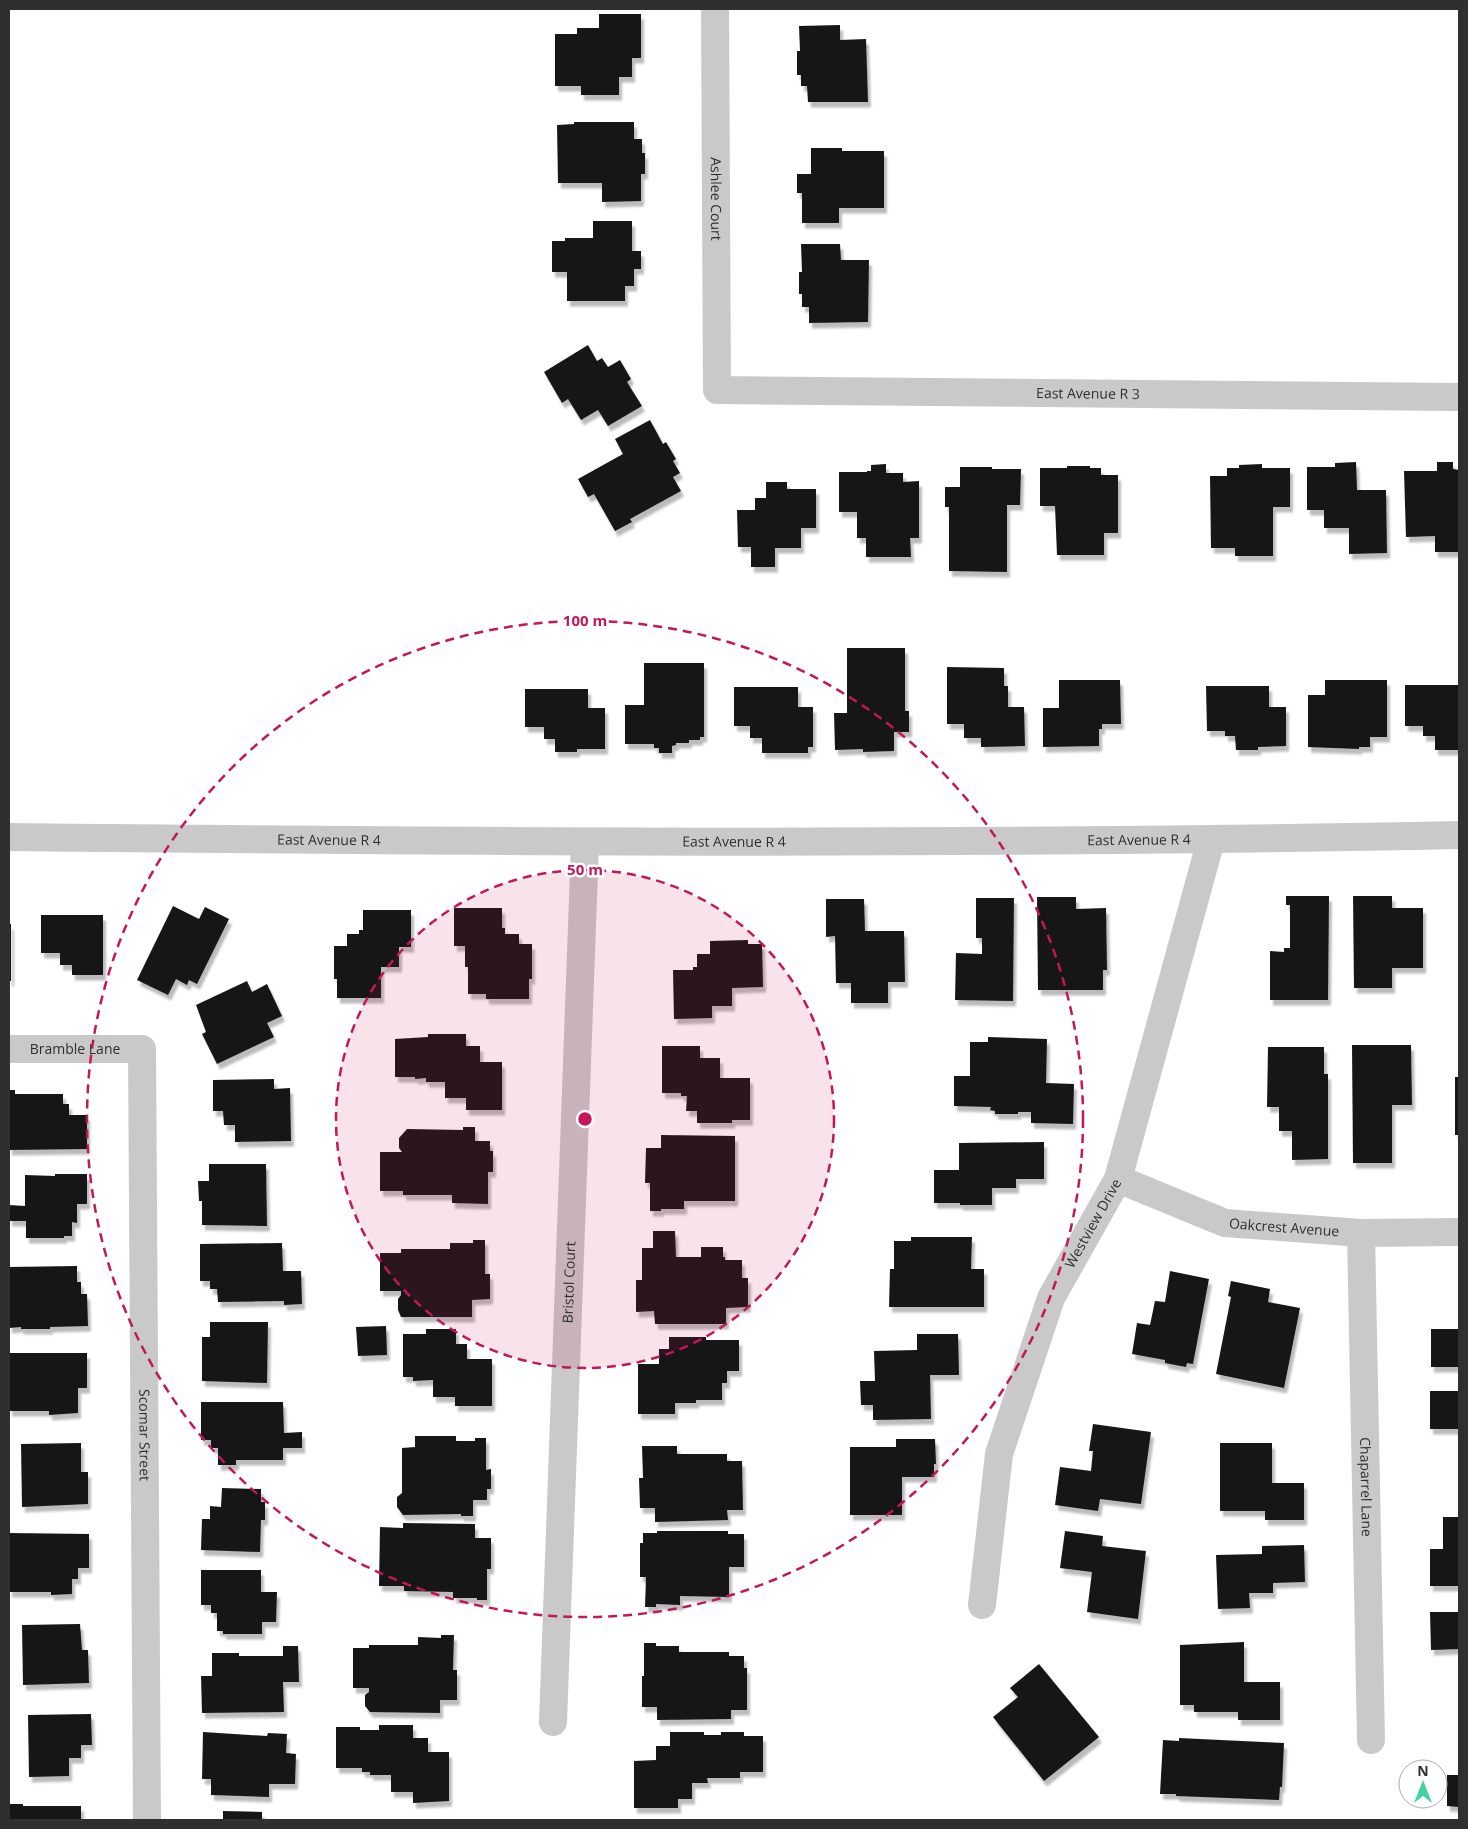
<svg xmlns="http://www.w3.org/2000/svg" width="1468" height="1829" font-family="'Open Sans',sans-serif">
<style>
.building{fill:#161616;filter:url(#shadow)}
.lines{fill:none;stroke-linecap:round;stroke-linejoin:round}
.street{stroke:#c9c9c9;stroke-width:28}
.ring{fill:none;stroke:#c2185b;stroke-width:2.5;stroke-dasharray:9 6}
.labels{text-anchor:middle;stroke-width:5;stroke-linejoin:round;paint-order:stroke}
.street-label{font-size:14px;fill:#2f2f2f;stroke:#fff}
.centre{fill:#c2185b;stroke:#fff;stroke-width:2.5}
.ring-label{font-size:15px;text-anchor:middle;font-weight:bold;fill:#c2185b;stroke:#fff;stroke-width:5;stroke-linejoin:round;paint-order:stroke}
</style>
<defs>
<filter id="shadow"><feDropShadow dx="3" dy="5.5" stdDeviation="1" flood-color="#0004"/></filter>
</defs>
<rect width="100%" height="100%" fill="#fff"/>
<g class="building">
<path d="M599 14H641V58H632V77H619V95H581V86H555V34H577V28H599Z"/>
<path d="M840 25V40L866 39 868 102H808L807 86H801V75H797V51H800L799 26Z"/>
<path d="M574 122H634V139H642V153H645V174H641V201L602 202V183H558L557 125 574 124Z"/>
<path d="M811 148H842V151H884V208H839V223H802V193H797V174H811Z"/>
<path d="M593 221H632V251H641V269H634V286H625V301H567V272H552V241H565V238H593Z"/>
<path d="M801 244H840L841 260H869L868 322 809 323V307H802V294H799V272H802Z"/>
<path d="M588 345 597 361 602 358 608 367 620 360 631 379 627 382 642 406 608 426 598 410 581 420 568 399 562 403 544 372Z"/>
<path d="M650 420 663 444 666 442 676 459 673 461 680 473 673 477 681 491 630 519 632 522 615 531 594 494 588 497 578 479 623 454 615 439Z"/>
<path d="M1356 462 1357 490H1386L1387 553 1349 554V528H1324V510H1307V467H1335V463Z"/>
<path d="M1437 462H1453V469L1459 470V552H1435V536L1406 537 1404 471H1437Z"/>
<path d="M886 464V473H903V482L919 481V538H910L911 557H866V538H857V512H839V472H867V471H871V465Z"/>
<path d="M1262 464V468H1290V507H1273V556H1235V548H1211L1210 476H1227V468H1239V465Z"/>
<path d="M1067 466H1090V468H1101V475H1118V533H1104V555H1057L1055 506H1040V468H1067Z"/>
<path d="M960 467H992V469H1021L1020 505H1007V572L949 571V507H945V487H960Z"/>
<path d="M766 482H787V489H816V528H801V548H775V567H751V547H738L737 510H755V498H766Z"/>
<path d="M847 648H905V711H909V732H894V751L863 752V749L835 750 834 713H847Z"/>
<path d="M644 663H704V737H700V740H689V743H676V745L672 746V753H659V748H654V744H625V705H644Z"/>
<path d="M947 667 1004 668V686H1008V707H1024L1025 746 981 747V738H964V724H947Z"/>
<path d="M1059 680H1120L1121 724H1102V729H1099V746L1043 747V708H1059Z"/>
<path d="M1325 680H1387V737H1370V747H1359V749L1308 747V695H1325Z"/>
<path d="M1405 685H1459V745H1458V750H1435V736H1423V726H1405Z"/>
<path d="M1206 686H1269V707H1286V746L1258 747V750H1236L1235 736H1225V731H1207Z"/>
<path d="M734 687H798V707H813V747H808V753H762V738H750V726H734Z"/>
<path d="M525 689H588V708H605V749H577V752H555V739H544V727H525Z"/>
<path d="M1286 896H1329L1328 1000H1270V951L1284 952V948H1290V905H1286Z"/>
<path d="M1353 896H1392V908H1423V968H1392V988H1354Z"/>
<path d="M1037 897H1076V909L1106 908 1107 970H1103V990H1038Z"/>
<path d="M976 898H1014L1013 1001 955 1000 956 953 982 954V938H976Z"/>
<path d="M826 899H864L865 931H904L905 982H888V1003H851V983H836L835 936 826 937Z"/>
<path d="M173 906 199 919 205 907 229 919 197 984 189 980 187 985 176 979 168 995 137 980Z"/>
<path d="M454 908H502V928H505V934H519V944H532V979H529V999H486V994H468V967H465V946H454Z"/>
<path d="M363 910H411V947H399V967H381V998H337V979H334V946H347V934H359V930H363Z"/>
<path d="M41 915H103V975H72V965H60V953H41Z"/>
<rect x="9" y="924" width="2" height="57"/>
<path d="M748 940V944H762L763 987 732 988V1006H712V1018L674 1019 673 970H693V967H697V954H710V941Z"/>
<path d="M247 981 252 992 267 984 282 1016 267 1023 274 1037 217 1064 202 1034 206 1032 196 1005Z"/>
<path d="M428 1034H466V1046H480V1062H502V1110H466V1098H445V1082H426V1078L415 1079V1077H395V1039L428 1037Z"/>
<path d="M988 1037 1047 1039 1046 1083 1074 1084 1073 1124 1031 1123V1112H1018V1114H995V1111L990 1110 991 1107 954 1106V1076H970V1042H988Z"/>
<path d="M1352 1045H1411L1412 1105H1392V1163H1353Z"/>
<path d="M662 1046H700V1058H720V1078H750V1120H732V1123H697V1111H686L687 1096H681V1093H662Z"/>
<path d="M1268 1047H1324V1074H1328V1159L1292 1160V1131H1279V1107H1267Z"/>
<rect x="1455" y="1077" width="4" height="58"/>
<path d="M274 1079V1089L290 1088 291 1141 235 1142V1125H224L223 1111H213V1080Z"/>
<path d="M9 1090H15V1094H63V1104H69V1115H87V1149L9 1150Z"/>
<path d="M463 1127H475V1141H490V1151H493V1172H488V1204L452 1203V1195H403V1191H380V1152H402L399 1148V1138L407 1129 463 1130Z"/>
<path d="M661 1135 735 1136V1201H684V1209H661V1211H650V1183H645L646 1148H661Z"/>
<path d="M1044 1142V1179H1016V1188H992V1205H960V1203H934V1170H959V1143Z"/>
<path d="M209 1164H266L267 1226 202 1225V1201H199L198 1181H209Z"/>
<path d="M55 1174H87V1204H77V1223L72 1222V1236H64V1238H26V1221H9V1205L25 1206V1175L55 1176Z"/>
<path d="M653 1231H675L676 1257H701V1247H723V1257H725V1260H742V1278H748V1307L726 1308V1324H655L654 1311 636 1312V1280H642V1248H653Z"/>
<path d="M911 1237H972L971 1269H984V1307H889L890 1269H894V1241H911Z"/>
<path d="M473 1240H485V1274H490V1299L472 1300V1317H401L398 1310V1299L401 1295V1291H380V1253H401V1249H450V1243H473Z"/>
<path d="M282 1243 283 1271H301L302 1304 284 1305V1301L218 1302 217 1289H210V1281H200V1244Z"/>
<path d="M77 1266V1282H81V1294H87L88 1326 50 1327V1329H21V1327L9 1328V1267Z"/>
<path d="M1170 1271 1209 1279 1193 1364 1187 1363 1186 1367 1165 1363V1360L1132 1354 1137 1323 1150 1325 1155 1301 1165 1302Z"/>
<path d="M1231 1281 1270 1289 1268 1302 1300 1308 1284 1388 1216 1374 1231 1297 1228 1296Z"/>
<path d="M210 1322H268L267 1383 202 1381V1337H210Z"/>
<path d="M386 1326 387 1355 358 1356 356 1327Z"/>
<path d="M426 1329H456V1344H467V1359H492V1406H455V1397H433V1380L413 1381V1377H403V1334H426Z"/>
<rect x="1431" y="1329" width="28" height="38"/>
<path d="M917 1334H958L959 1375H930L931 1419 873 1420V1405H861L860 1381H875L874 1351 917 1350Z"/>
<path d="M669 1337H706V1340H739V1371H727V1383H722V1400H696V1403H675V1414H638V1364H659V1349H669Z"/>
<path d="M9 1353H87V1388H78V1413L49 1415V1411H9Z"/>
<rect x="1430" y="1391" width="29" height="38"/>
<path d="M201 1402H283L284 1433 302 1432V1448H283V1460H236V1465H218V1448H211V1440H201Z"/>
<path d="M1093 1424 1151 1432 1141 1504 1100 1499 1098 1511 1055 1505 1060 1467 1091 1471 1093 1451H1089Z"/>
<path d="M415 1436H456V1441H475V1438H486V1470L491 1469V1489H487V1500H473V1516H461V1514L403 1515 397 1507V1497L402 1493V1448L415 1447Z"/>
<path d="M896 1439H935L936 1464H934V1477H902V1515H850V1447H896Z"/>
<path d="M81 1443V1472H88V1504L22 1507 21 1444Z"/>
<path d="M1220 1443H1272V1483H1304V1520H1265V1511H1220Z"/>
<path d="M642 1446H677V1454H727V1461H742L743 1510H727L728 1520 655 1522V1508H640L639 1478H643Z"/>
<path d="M222 1488 261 1489V1502H265V1520H261L260 1552 201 1550 202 1519H210V1506L221 1507Z"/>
<path d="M1443 1517H1459V1586H1430V1549H1443Z"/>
<path d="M403 1523 475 1524V1538H491V1569H487V1600H477V1598H453V1592L404 1591V1586H379L380 1527 403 1528Z"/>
<path d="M657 1531H728V1534H744V1567H729V1597L680 1596V1605L656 1604V1607H645L646 1577H640V1543H643V1533H657Z"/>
<path d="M1065 1531 1103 1536 1102 1546 1146 1551 1138 1619 1087 1612 1092 1572 1060 1568Z"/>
<path d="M9 1533 89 1534V1568H78V1579H72V1594L51 1595V1592H9Z"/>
<path d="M1304 1545 1305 1582 1273 1583V1593H1249L1250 1608 1218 1609 1216 1555 1262 1554V1546Z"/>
<path d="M201 1570H261V1592H277L276 1622H262V1634H223V1631H217V1613H211V1605H201Z"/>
<path d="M1430 1612H1459V1649L1431 1650Z"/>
<path d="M80 1624 82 1650H88L89 1683 23 1685 22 1625Z"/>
<path d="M441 1635H454L453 1670H457V1700H440V1713L370 1712 365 1706V1695L369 1692V1688H353V1648H369V1645H418V1637L441 1638Z"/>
<path d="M1244 1642V1682H1280V1720H1238V1712H1194V1705H1180V1645Z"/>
<path d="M644 1643H656V1646H679V1652H729V1656H744V1668H747V1710H731V1719L657 1720V1707H642V1676H644Z"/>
<path d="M283 1646H298L299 1682H283L284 1712 202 1713 201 1676H212V1653H239V1656H283Z"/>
<path d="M1039 1664 1099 1737 1044 1781 993 1717 1018 1697 1010 1688Z"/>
<path d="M91 1714 92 1745H81V1758H69V1776L29 1777 28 1715Z"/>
<path d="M379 1725H413V1738H428V1752H449V1801L413 1803V1792H391V1775H370V1772H362V1768H336V1727H360V1730H379Z"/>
<path d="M203 1732 267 1736 268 1733 287 1734 286 1753 296 1754 295 1784H269V1797L211 1795V1779H202Z"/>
<path d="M670 1732H704V1735H721V1732H744V1736H763V1772H740V1778H707L708 1783H692V1799H678V1808H634V1761L656 1760V1746H670Z"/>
<path d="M1179 1738 1284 1743 1282 1787H1280L1279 1800 1176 1796V1794H1160L1163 1740 1179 1741Z"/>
<path d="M1447 1775H1459V1807L1447 1806Z"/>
<path d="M9 1804H23V1806H81V1820H9Z"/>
<path d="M223 1811 262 1812V1820H223Z"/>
</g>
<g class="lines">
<g class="street">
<path id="s1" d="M715 9 717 390 1459 397"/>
<path id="s2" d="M9 837C492 842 976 845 1459 835"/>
<path id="s3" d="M9 1049H142L147 1820"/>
<path id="s4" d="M1118 1179 1225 1223 1361 1233 1459 1232"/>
<path id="s5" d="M1361 1233 1371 1740"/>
<path id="s6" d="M982 1605 999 1454 1051 1298 1118 1179 1211 840"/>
<path id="s7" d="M553 1722 585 843"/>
</g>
</g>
<circle cx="585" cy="1119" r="249" fill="#c2185b" fill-opacity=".12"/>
<g class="ring">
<circle cx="585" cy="1119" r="249"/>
<circle cx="585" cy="1119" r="498"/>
</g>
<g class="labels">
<g class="street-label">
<text dy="5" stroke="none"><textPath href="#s1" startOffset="190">Ashlee Court</textPath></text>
<text dy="5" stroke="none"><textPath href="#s1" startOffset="752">East Avenue R 3</textPath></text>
<text dy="5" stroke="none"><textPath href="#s2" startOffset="320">East Avenue R 4</textPath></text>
<text dy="5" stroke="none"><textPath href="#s2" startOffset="1130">East Avenue R 4</textPath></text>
<text dy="5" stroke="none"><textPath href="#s2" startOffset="725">East Avenue R 4</textPath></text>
<text dy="5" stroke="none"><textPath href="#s3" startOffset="66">Bramble Lane</textPath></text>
<text dy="5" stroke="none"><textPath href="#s6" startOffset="402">Westview Drive</textPath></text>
<text dy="5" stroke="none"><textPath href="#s4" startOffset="175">Oakcrest Avenue</textPath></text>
<text dy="5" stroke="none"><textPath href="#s7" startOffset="440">Bristol Court</textPath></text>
<text dy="5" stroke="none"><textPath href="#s3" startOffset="519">Scomar Street</textPath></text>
<text dy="5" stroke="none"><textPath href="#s5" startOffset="254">Chaparrel Lane</textPath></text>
</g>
</g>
<circle cx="585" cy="1119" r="8" class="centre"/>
<g class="ring-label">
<text x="585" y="626">100 m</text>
<text x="585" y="875">50 m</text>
</g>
<rect width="1468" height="1829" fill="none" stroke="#2f2f2f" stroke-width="20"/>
<g transform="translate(1423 1784)"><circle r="24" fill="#ffffff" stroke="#acacac"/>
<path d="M0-4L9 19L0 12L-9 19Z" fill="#45d29f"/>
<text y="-8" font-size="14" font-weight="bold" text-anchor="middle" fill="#2f2f2f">N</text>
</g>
</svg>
